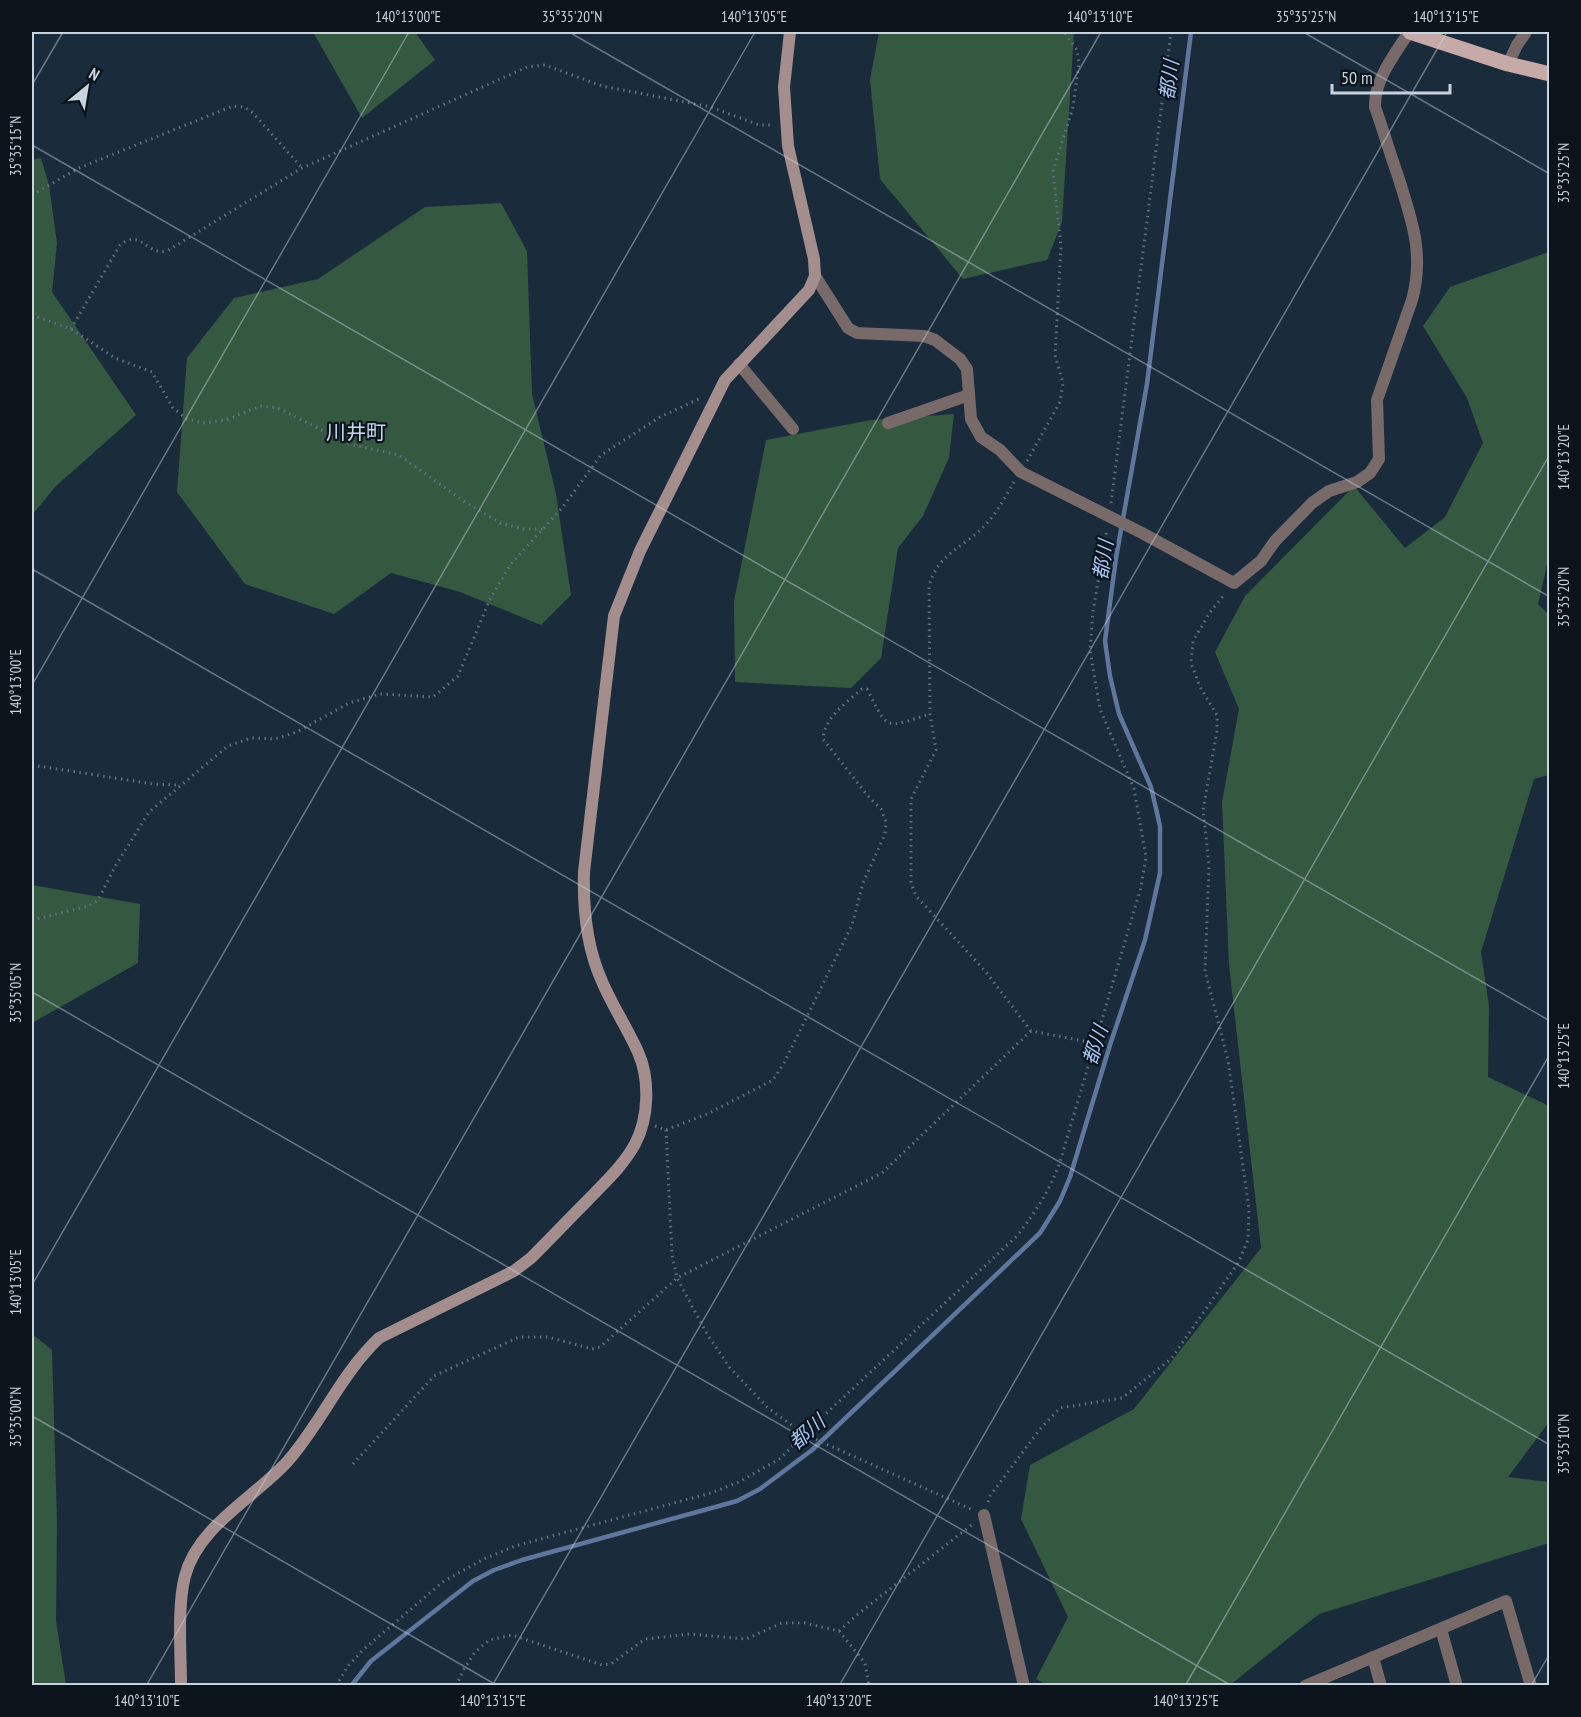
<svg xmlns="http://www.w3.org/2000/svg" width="1581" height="1717" font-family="'PT Sans Narrow','Noto Sans JP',sans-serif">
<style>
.green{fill:#355840}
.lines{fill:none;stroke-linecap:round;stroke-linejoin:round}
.stream{stroke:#5f779d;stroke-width:4.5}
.path{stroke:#637180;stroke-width:3;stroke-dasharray:1.5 4.5;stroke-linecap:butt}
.street{stroke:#786a69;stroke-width:12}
.secondary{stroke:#a48e8d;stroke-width:12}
.primary{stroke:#c6aaa8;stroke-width:15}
.ticks{fill:none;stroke:#c8d3de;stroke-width:1.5;stroke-opacity:0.45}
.labels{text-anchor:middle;stroke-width:4.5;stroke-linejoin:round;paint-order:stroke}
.water-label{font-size:20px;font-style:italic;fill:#a6c4f5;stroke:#0b131b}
.neighbourhood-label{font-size:20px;fill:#c5daf1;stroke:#0b131b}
.neatline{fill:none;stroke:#c8d3de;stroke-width:2}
.ticks-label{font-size:15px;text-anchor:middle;fill:#c8d3de}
</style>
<rect width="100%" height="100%" fill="#1a2b3c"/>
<g class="green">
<path d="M313 32H415L435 60 362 118Z"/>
<path d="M879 32H1074L1062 222 1047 260 963 279 880 179 870 80Z"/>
<path d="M41 158 49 185 57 243 52 292 136 415 55 487 32 515V160Z"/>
<path d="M501 203 527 251 532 394 556 494 571 595 541 625 460 592 391 573 334 614 245 584 177 492 187 358 234 298 318 279 425 207Z"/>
<path d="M1549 252 1550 552 1538 604 1549 615V775L1534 779 1481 952 1489 1006 1488 1077 1549 1106V1422L1508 1477 1549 1482V1543L1319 1614 1230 1685 1049 1686 1036 1679 1068 1617 1021 1519 1030 1465 1134 1409 1261 1248 1229 965 1222 802 1239 709 1215 652 1245 596 1354 486 1405 548 1445 517 1483 443 1467 398 1423 326 1450 287Z"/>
<path d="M954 414 949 458 923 516 898 548 881 658 851 688 735 682 734 601 766 440 871 420Z"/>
<path d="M32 885 140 904 138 963 32 1023Z"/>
<path d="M32 1334 52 1350 57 1521 56 1621 66 1685H32Z"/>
</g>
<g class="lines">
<path class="stream" d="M351 1686 371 1661 473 1581 494 1570 522 1560 737 1501 760 1489 812 1450 1040 1233 1060 1201 1070 1177 1110 1045 1145 940 1160 873V826L1151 787 1119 714 1110 676 1105 641 1116 558 1147 384 1191 32"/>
<g class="path">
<path d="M32 195 79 168 233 106 244 107 253 113 302 168"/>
<path d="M32 315 71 329 115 358 152 372 173 408 187 419 203 423 226 420 260 406 278 408 349 444 399 455 465 502 500 523 524 529H543"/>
<path d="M71 329 120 245C142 228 146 256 167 251L302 168 527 67 545 65 602 86 711 107 759 125H773"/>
<path d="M1027 461 1060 402 1063 383 1055 355 1061 247 1053 171 1073 107 1079 63 1077 50 1064 32"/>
<path d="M1014 482C1006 495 998 511 988 522 967 547 937 552 929 587L930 714 936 750 911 799V883L916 896 986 972 1031 1031 1094 1043"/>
<path d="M1111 503 1171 32"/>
<path d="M32 765 153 784 178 785"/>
<path d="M32 920 89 906 98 900 116 865 149 812 228 746 251 738 275 739 297 732 349 703 380 694 433 697 458 676 490 599 511 564 562 508 601 455 660 417 701 398"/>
<path d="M655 1126 666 1130 707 1114 773 1080 784 1063 852 925 863 883 885 834 886 822 881 809 868 796 823 739C824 718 847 702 862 689H867C889 732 884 728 930 714"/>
<path d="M666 1130 672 1255 677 1278 707 1334 730 1368 768 1408 804 1434 973 1510"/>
<path d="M353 1464 434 1376 519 1337H548L592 1349 600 1347 677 1278 882 1173 1031 1031"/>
<path d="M988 1502 990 1496 1040 1429 1060 1408 1122 1398 1171 1359 1238 1263 1248 1240 1249 1209 1228 1060 1205 971 1209 865 1203 810 1217 731V715L1200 687 1191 663 1193 641 1210 612 1225 594"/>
<path d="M839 1631 858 1614 974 1523"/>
<path d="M336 1686 348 1666 364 1649 444 1581 484 1559 515 1546 711 1493 739 1482 781 1458 804 1434 1017 1236C1036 1211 1049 1192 1060 1162L1141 887 1146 857 1134 789 1100 709 1090 650 1093 611 1107 530"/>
<path d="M456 1686 464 1669 475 1652 489 1640 512 1635 602 1665 611 1664 645 1639 690 1634 746 1639 782 1623H805L839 1631 865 1663 869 1686"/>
</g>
<g class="street">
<path d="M1508 64 1517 45 1526 32"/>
<path d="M815 276 848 328 857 333 924 336 935 340 960 359 967 369 971 419 981 437 1000 450 1021 472 1142 533 1234 583 1261 561 1275 541 1312 503 1329 491 1357 482 1370 473 1379 459 1377 400 1412 300C1425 253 1411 218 1397 173 1389 151 1383 129 1375 107 1374 80 1395 54 1409 32"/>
<path d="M739 364 793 429"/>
<path d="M888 423 969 395"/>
<path d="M984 1515 1024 1686"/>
<path d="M1441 1629 1457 1686"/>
<path d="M1373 1657 1381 1686"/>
<path d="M1305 1686 1506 1601 1531 1686"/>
</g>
<path class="secondary" d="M181 1686C181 1653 177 1607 185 1576 198 1526 254 1498 287 1462 321 1424 340 1375 379 1338L514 1271 531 1258C550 1239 569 1219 588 1200 605 1182 623 1166 635 1144 649 1118 650 1079 638 1052 627 1027 611 1004 601 979 586 945 583 908 584 872L614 616 640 551 725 380 809 290 815 276 814 259 788 146 784 87 790 32"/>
<path class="primary" d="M1410 32 1508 64 1550 74"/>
</g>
<path class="ticks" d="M569 32 1550 597M1303 32 1550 174M32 85 63 32M32 145 1550 1021M32 569 1550 1445M32 685 409 32M32 992 1232 1686M32 1285 755 32M32 1416 498 1686M146 1686 1101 32M492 1686 1447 32M839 1686 1550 454M1185 1686 1550 1054M1531 1686 1550 1653"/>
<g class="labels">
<g class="water-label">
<text transform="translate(1169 80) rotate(-83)" y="7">都川</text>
<text transform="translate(1103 560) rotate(-81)" y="7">都川</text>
<text transform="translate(1095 1045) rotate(-72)" y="7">都川</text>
<text transform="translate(807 1432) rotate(-41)" y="7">都川</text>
</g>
<g class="neighbourhood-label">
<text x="356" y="439">川井町</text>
</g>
</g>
<rect width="1581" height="1717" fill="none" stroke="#0b131b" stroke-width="66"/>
<g transform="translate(87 87) rotate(30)" stroke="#0b131b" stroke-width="4.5" paint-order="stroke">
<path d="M0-4.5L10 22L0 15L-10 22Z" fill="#c8d3de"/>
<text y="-9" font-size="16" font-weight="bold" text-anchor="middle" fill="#c8d3de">N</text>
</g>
<path d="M1332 84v9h118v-9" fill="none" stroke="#c8d3de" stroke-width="3"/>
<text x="1341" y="84" font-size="18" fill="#c8d3de" stroke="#0b131b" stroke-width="4.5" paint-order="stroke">50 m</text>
<rect x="33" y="33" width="1515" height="1651" class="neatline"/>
<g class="ticks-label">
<text x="408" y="22">140°13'00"E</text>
<text x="572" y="22">35°35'20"N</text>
<text x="754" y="22">140°13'05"E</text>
<text x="1100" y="22">140°13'10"E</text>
<text x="1306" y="22">35°35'25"N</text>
<text x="1446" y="22">140°13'15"E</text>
<text transform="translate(16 146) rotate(-90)" y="5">35°35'15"N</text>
<text transform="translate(1564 173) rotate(-90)" y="5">35°35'25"N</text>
<text transform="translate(1564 457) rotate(-90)" y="5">140°13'20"E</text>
<text transform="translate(1564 597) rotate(-90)" y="5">35°35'20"N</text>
<text transform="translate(16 682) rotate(-90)" y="5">140°13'00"E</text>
<text transform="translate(16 993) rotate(-90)" y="5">35°35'05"N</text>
<text transform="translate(1564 1056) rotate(-90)" y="5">140°13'25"E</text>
<text transform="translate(16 1282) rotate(-90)" y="5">140°13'05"E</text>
<text transform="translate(16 1417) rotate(-90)" y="5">35°35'00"N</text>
<text transform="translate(1564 1444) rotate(-90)" y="5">35°35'10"N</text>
<text x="147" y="1706">140°13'10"E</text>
<text x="493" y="1706">140°13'15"E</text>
<text x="839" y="1706">140°13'20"E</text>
<text x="1186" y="1706">140°13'25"E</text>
</g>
</svg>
